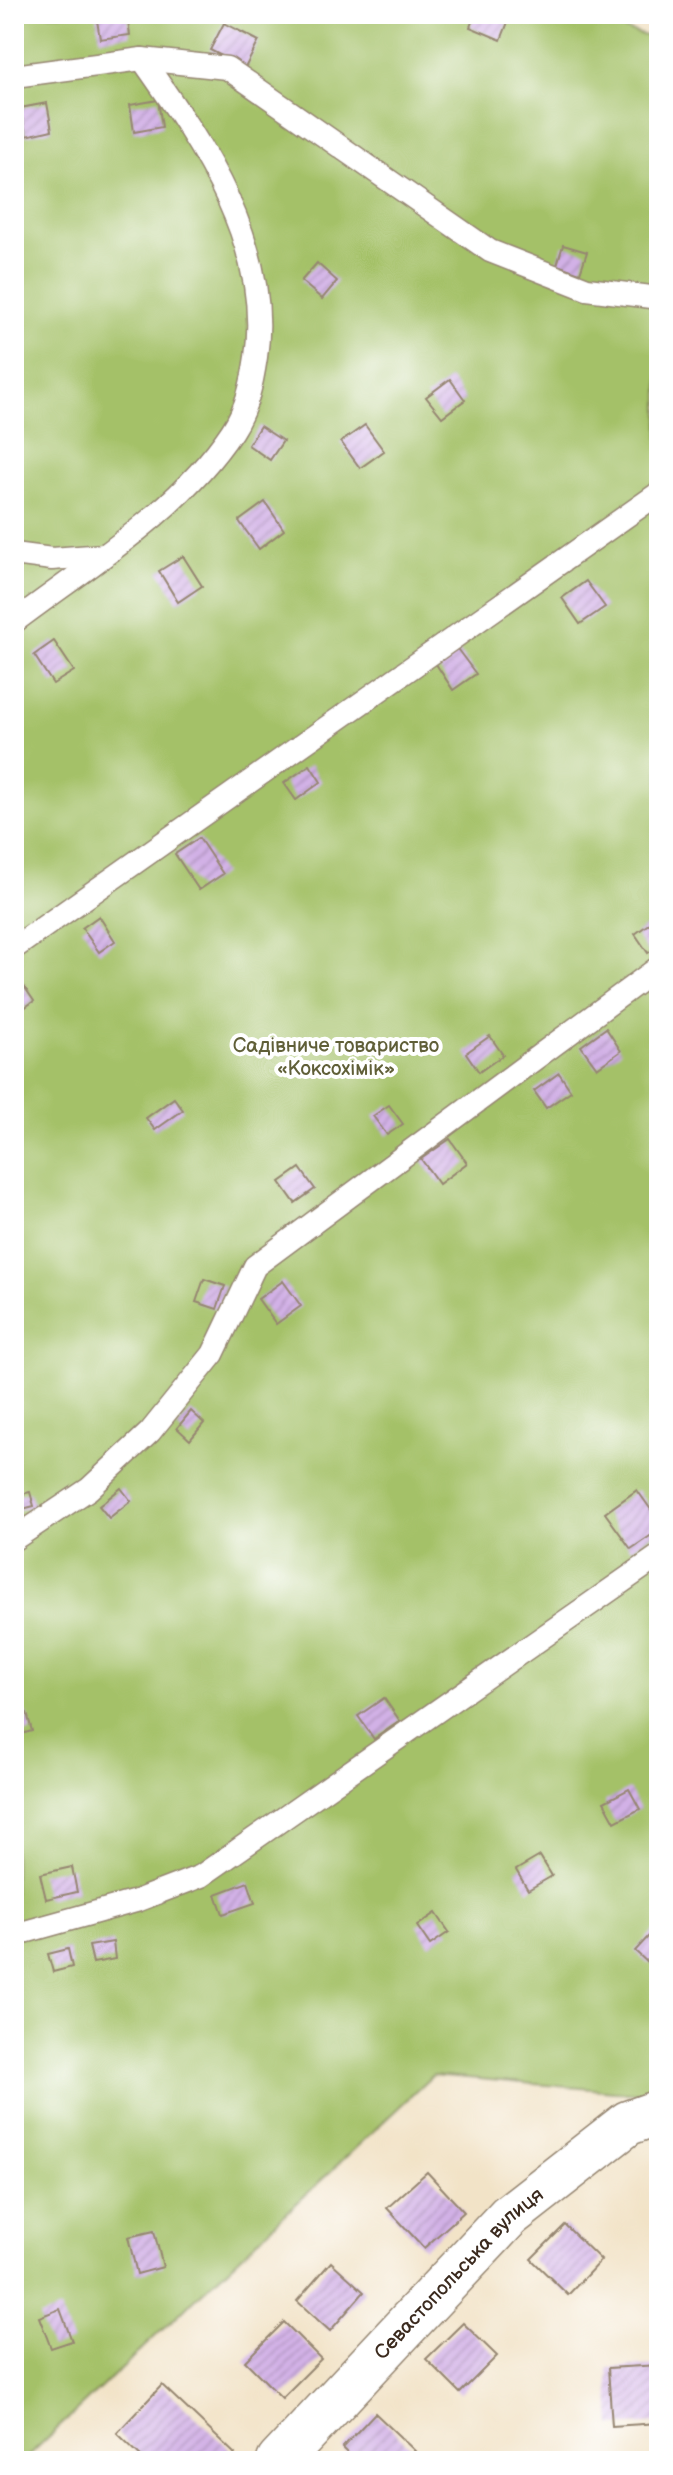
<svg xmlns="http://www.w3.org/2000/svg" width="673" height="2475" font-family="'Balsamiq Sans',sans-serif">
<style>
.green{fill:#a4c168;stroke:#707643;stroke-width:2}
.building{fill:url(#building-hatch)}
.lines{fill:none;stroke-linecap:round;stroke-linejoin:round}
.lane-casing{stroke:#968672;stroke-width:25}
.street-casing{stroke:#968672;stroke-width:47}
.lane{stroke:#fff;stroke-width:22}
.street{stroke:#fff;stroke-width:44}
.labels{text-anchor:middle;stroke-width:8;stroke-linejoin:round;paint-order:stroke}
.park-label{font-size:20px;fill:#605f38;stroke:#fff}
.street-label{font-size:20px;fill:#3b2a1e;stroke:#fff}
</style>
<defs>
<pattern id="building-hatch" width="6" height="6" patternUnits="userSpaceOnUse" patternTransform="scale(2)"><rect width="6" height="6" fill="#d2b1e6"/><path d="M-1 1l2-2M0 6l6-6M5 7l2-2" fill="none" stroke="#b598c5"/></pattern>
</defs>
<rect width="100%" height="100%" fill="#fff"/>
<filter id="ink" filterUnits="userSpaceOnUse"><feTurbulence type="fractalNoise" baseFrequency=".0125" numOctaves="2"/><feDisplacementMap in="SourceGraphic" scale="16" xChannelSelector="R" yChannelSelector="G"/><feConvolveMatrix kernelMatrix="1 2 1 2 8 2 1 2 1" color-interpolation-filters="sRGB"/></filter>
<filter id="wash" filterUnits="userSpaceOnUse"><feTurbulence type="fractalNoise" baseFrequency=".006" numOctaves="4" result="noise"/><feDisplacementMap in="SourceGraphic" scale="32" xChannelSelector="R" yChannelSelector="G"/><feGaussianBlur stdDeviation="1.8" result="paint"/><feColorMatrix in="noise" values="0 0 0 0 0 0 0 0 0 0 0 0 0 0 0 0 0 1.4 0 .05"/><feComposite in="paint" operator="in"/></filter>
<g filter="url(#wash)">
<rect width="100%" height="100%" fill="#f2e3c7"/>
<path class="green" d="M14 14H575L652 38 659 34V2095L433 2075 23 2461H14Z"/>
<g id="blocks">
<g class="building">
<path d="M96 14H127L130 35 100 39Z"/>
<path d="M475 14H504L510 17 501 40 470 27Z"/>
<path d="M224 23 259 41 245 68 210 50Z"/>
<path d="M158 100 162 127 134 132 130 105Z"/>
<path d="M47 103 52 130 26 136 20 108Z"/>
<path d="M563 245 587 252 580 273 557 265Z"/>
<path d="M317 263 337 281 322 299 301 281Z"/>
<path d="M450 379 465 400 442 417 426 397Z"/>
<path d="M365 425 384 451 360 468 341 442Z"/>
<path d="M260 426 283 441 270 460 248 445Z"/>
<path d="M265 502 284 530 259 549 239 521Z"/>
<path d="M183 556 202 586 178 602 159 571Z"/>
<path d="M586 581 605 607 580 624 562 598Z"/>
<path d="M54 641 74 671 53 684 34 655Z"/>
<path d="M455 646 476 674 453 690 434 661Z"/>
<path d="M310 765 321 782 296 800 284 783Z"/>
<path d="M199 838 223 874 199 890 175 854Z"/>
<path d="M99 916 115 941 99 952 82 928Z"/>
<path d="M650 923 659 934V945L648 953 635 934Z"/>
<path d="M17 976 34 1001 14 1015V978Z"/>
<path d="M606 1028 621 1051 597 1068 581 1046Z"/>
<path d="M490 1036 503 1055 479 1072 466 1053Z"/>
<path d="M559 1073 571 1091 546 1108 534 1091Z"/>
<path d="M174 1098 183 1110 155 1130 146 1118Z"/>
<path d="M389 1105 403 1124 387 1135 373 1116Z"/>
<path d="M450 1139 467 1163 439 1184 421 1159Z"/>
<path d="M300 1168 315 1189 295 1203 280 1182Z"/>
<path d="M204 1279 225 1286 217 1309 196 1302Z"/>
<path d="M283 1281 301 1306 276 1324 258 1299Z"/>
<path d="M191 1411 204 1423 190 1440 177 1428Z"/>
<path d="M121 1488 131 1501 109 1518 99 1506Z"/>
<path d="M637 1490 659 1521V1530L631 1549 605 1513Z"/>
<path d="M30 1492 34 1506 15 1511 14 1496Z"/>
<path d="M384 1698 400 1721 374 1739 358 1716Z"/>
<path d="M27 1713 32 1731 14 1736V1717Z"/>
<path d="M629 1789 640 1809 615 1822 604 1802Z"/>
<path d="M540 1856 552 1876 528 1890 516 1870Z"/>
<path d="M72 1867 77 1892 46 1899 40 1874Z"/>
<path d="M248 1882 255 1903 223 1914 216 1894Z"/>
<path d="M436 1913 449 1932 430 1945 417 1926Z"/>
<path d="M659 1925V1953L649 1964 635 1951Z"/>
<path d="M113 1942 115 1959 93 1963 89 1946Z"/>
<path d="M68 1949 72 1967 53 1972 48 1954Z"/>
<path d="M427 2172 464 2212 424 2248 387 2208Z"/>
<path d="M565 2225 601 2260 568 2295 531 2259Z"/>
<path d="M154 2231 163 2267 137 2274 128 2237Z"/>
<path d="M331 2262 364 2292 330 2331 297 2301Z"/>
<path d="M60 2309 72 2341 51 2348 39 2317Z"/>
<path d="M284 2322 321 2359 282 2398 245 2361Z"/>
<path d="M463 2323 497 2356 460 2393 426 2359Z"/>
<path d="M659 2365V2423L612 2426 608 2368Z"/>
<path d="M162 2385 235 2454 228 2461H146L117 2433Z"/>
<path d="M375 2413 415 2451 405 2461H355L342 2448Z"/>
</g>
</g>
</g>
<g filter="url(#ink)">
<use href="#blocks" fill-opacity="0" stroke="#968672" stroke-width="2"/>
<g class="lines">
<defs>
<g id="lane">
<path d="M14 76 142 59 227 68 490 251 587 289 659 298"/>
<path d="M14 554 52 559 104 555"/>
<path d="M14 622C89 565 178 512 232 431 247 408 252 384 256 357 272 246 203 145 142 59"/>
<path d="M14 948 659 493"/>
<path d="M14 1539 89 1489 150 1432 213 1354 255 1266 659 967"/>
<path d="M14 1935 136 1901 201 1876 659 1556"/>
</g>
<g id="street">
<path id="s1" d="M279 2461 509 2216 628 2123 659 2112"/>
</g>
</defs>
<use href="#lane" class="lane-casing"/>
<use href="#street" class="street-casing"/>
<use href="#lane" class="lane"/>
<use href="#street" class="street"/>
</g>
</g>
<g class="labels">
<g class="park-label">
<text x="336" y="1052">Садівниче товариство<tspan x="336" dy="23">«Коксохімік»</tspan></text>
</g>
<g class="street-label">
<text dy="7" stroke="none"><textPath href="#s1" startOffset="260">Севастопольська вулиця</textPath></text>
</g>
</g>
<rect width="673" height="2475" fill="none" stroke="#fff" stroke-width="48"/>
</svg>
